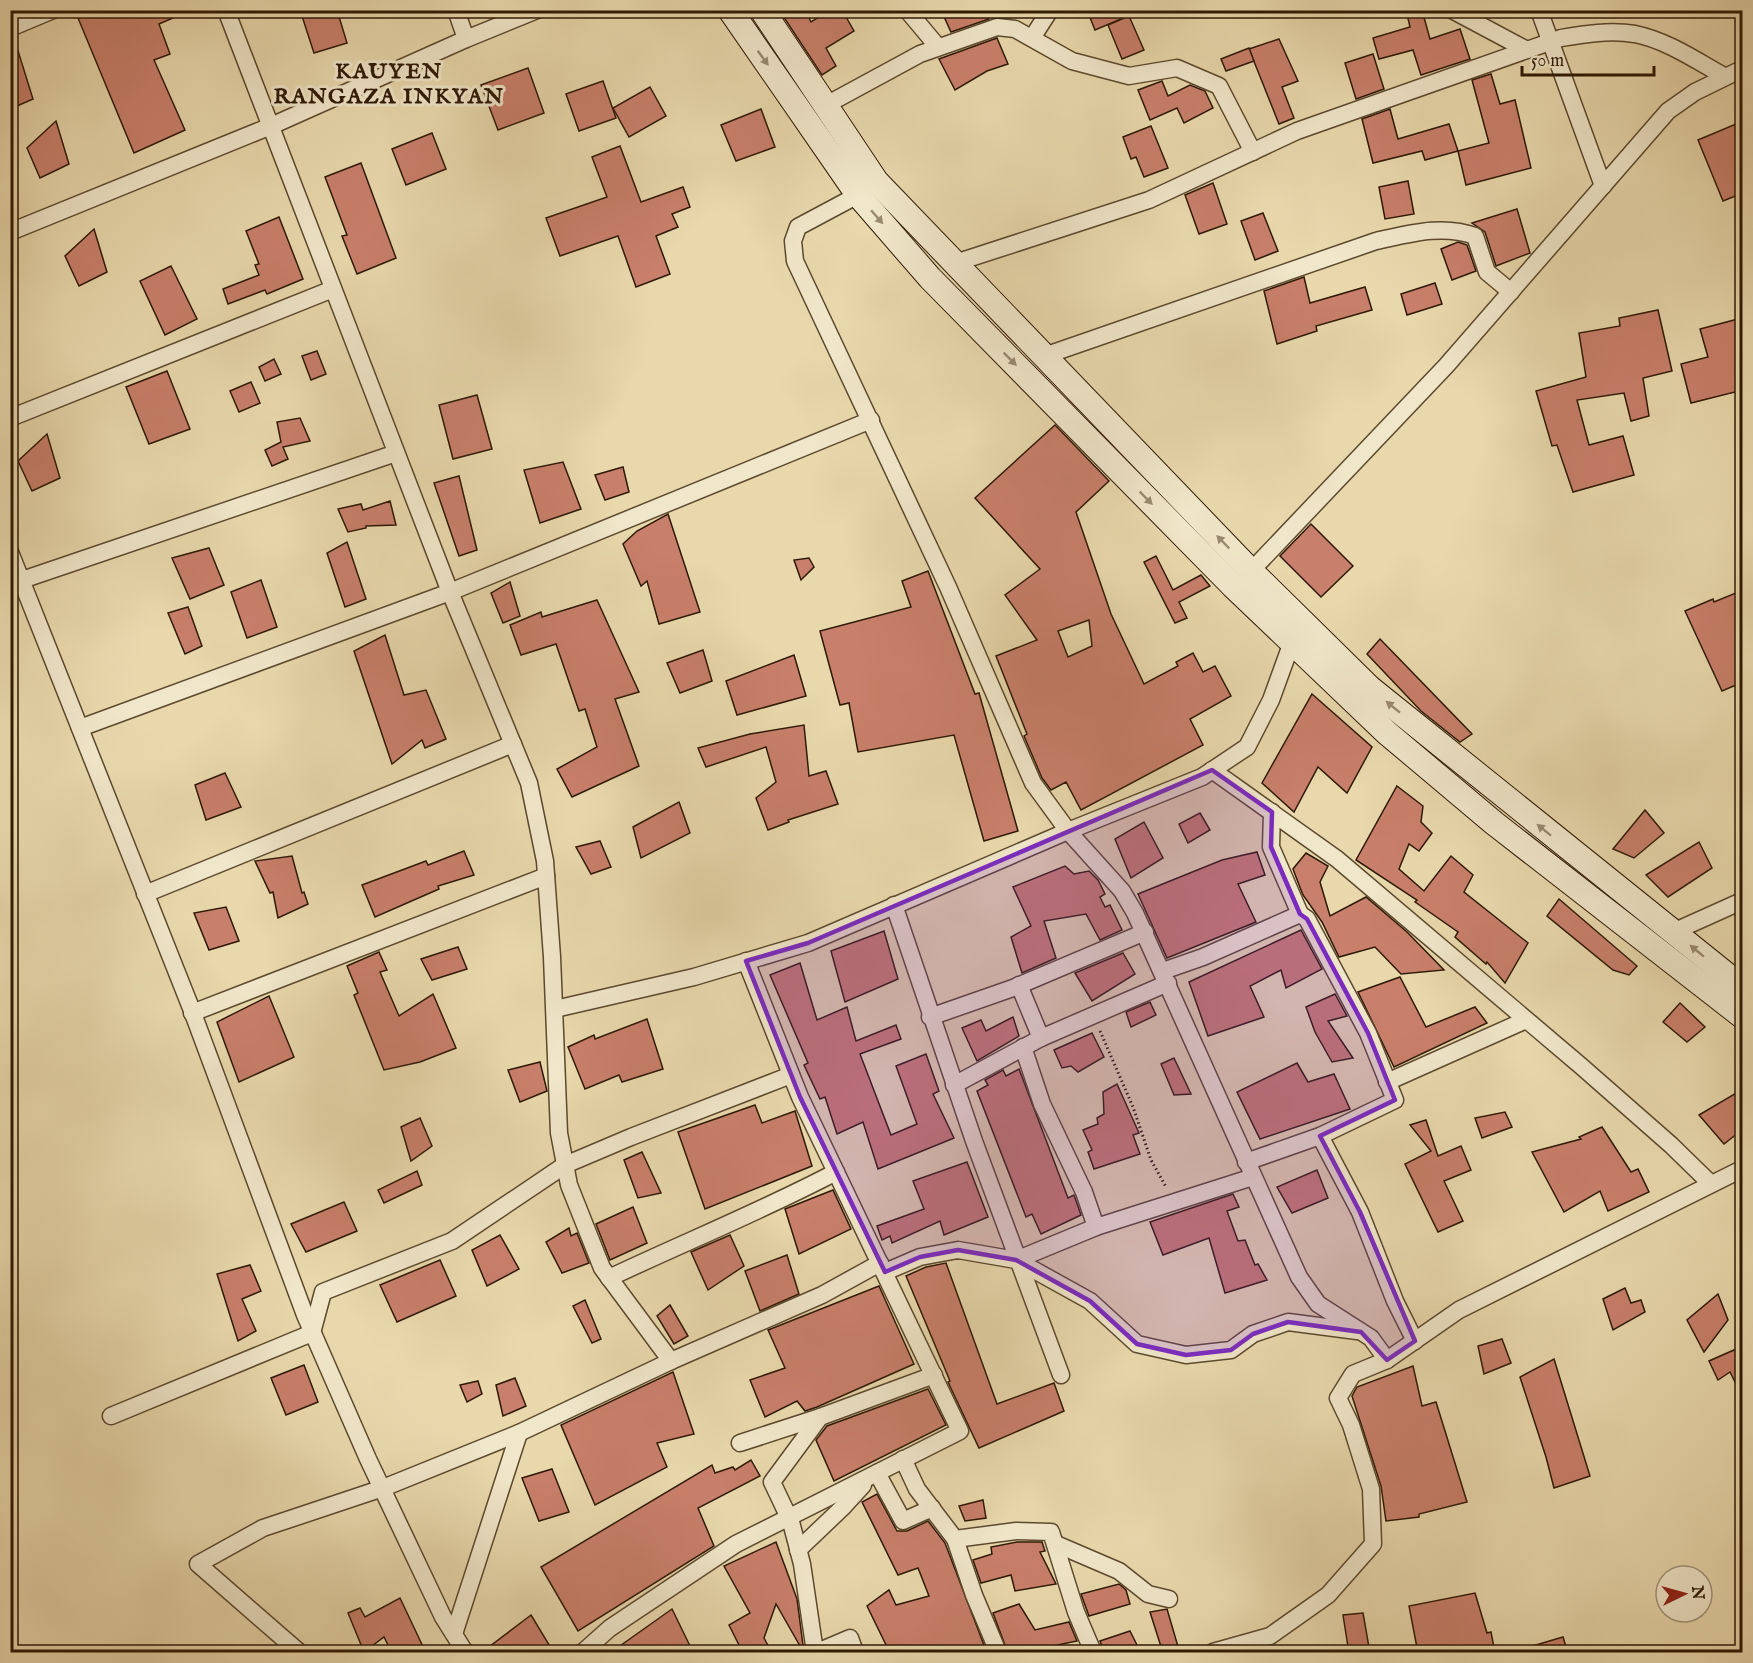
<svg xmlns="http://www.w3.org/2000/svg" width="1753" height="1663" font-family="'IM FELL English',serif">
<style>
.building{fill:#c87f6b;stroke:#2e1904;stroke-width:1.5;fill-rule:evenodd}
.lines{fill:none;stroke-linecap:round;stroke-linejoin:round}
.street-casing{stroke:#5c492e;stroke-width:19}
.secondary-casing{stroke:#2e1904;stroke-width:26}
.path{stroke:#2e1904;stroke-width:3;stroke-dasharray:1.5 3;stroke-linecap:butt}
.street{stroke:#f0e6c9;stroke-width:16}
.secondary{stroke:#f0e6c9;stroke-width:24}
.oneway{fill:#998a70}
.marked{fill:#7b2cbf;fill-opacity:0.2;stroke:#7b2cbf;stroke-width:4.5;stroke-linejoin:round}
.labels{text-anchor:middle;stroke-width:6;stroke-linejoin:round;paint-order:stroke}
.district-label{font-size:22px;font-weight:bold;letter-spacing:1.5px;fill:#2e1904;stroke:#f0e6c9}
</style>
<rect width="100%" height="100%" fill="#e8d8ac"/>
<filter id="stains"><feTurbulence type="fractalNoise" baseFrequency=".00333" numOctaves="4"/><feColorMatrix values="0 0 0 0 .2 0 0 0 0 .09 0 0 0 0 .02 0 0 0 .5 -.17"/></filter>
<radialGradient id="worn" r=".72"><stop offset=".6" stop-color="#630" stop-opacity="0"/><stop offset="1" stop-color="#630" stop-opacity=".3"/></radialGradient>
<g class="building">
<path d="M97 10H191L159 24 170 54 154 60 185 130 134 153 78 18Z"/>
<path d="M300 10H337L347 43 314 53Z"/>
<path d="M794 10H805L811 22 830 10H842L854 31 826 48 836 66 822 75 783 16Z"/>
<path d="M941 10H986L989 19 951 32Z"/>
<path d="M1087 10H1140V11L1095 30Z"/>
<path d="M1406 10H1422L1430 39 1460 29 1470 59 1421 75 1413 50 1379 59 1373 38 1410 27Z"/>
<path d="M1129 16 1144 50 1122 59 1108 25Z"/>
<path d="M10 38H14L33 99 10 109Z"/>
<path d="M997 38 1008 64 987 71 955 90 939 59Z"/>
<path d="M1279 39 1298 81 1282 87 1294 118 1279 124 1249 49Z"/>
<path d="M1249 48 1254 61 1226 71 1221 59Z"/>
<path d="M1373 54 1384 89 1356 99 1345 63Z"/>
<path d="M528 68 544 113 498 130 481 85Z"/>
<path d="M1491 74 1500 104 1515 100 1531 168 1466 185 1458 151 1489 143 1472 80Z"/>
<path d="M603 81 616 118 579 131 566 94Z"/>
<path d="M1162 81 1168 96 1190 85 1205 91 1213 108 1184 123 1177 108 1150 120 1138 90Z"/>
<path d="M650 87 666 116 629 137 613 108Z"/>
<path d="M761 109 775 147 736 161 721 125Z"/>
<path d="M1390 109 1398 139 1449 124 1458 151 1425 160 1422 151 1373 163 1362 119Z"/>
<path d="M56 121 69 164 40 178 27 148Z"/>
<path d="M1736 124 1743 142V193L1723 201 1698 140Z"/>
<path d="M1151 126 1168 168 1144 177 1136 157 1131 159 1123 137Z"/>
<path d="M432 133 446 169 406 185 392 149Z"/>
<path d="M620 146 641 202 683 187 690 207 672 214 678 227 656 236 670 274 636 287 618 236 560 256 546 218 607 197 592 157Z"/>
<path d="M361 163 396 258 357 274 342 236 347 235 325 177Z"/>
<path d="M1408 181 1414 214 1385 219 1379 187Z"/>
<path d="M1213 183 1227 224 1199 234 1185 195Z"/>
<path d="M1517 209 1530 253 1496 266 1485 232 1472 223Z"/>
<path d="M1263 213 1278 251 1255 260 1241 221Z"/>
<path d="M279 217 303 279 267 294 265 290 228 304 223 289 259 275 255 265 259 264 246 231Z"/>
<path d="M94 229 107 272 79 286 65 256Z"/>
<path d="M1458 242 1467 245 1476 271 1452 280 1441 249Z"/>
<path d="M171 266 197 319 165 335 140 281Z"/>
<path d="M1304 277 1310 303 1365 287 1372 310 1316 326 1317 331 1277 344 1264 291Z"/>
<path d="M1435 283 1442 304 1407 315 1401 294Z"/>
<path d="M1658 310 1672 371 1643 378 1649 416 1631 421 1624 393 1577 400 1589 445 1623 436 1634 475 1573 492 1557 445 1552 446 1536 391 1586 377 1579 333 1620 326 1619 318Z"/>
<path d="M1738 319 1743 335V390L1691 403 1681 364 1708 357 1700 329Z"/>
<path d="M317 351 326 374 311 380 302 356Z"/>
<path d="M274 359 281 374 265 381 259 367Z"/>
<path d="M167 371 190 429 149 444 126 387Z"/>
<path d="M251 382 260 403 239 412 230 391Z"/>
<path d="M477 395 492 449 453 459 439 405Z"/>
<path d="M300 418 310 441 283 447 288 459 272 466 265 450 281 442 277 422Z"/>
<path d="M1055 425 1109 481 1076 512 1111 614 1144 684 1178 666 1176 662 1193 653 1203 672 1215 666 1231 696 1190 719 1203 745 1081 810 1066 782 1051 790 1042 778 1024 736 1027 734 996 656 1037 640 1005 595 1040 569 975 498ZM1089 620 1092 646 1068 657 1058 631Z"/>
<path d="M47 434 60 478 32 491 18 461Z"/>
<path d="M563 462 581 509 540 523 524 470Z"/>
<path d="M623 467 629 492 605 500 595 475Z"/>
<path d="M459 476 477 550 459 556 434 483Z"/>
<path d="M390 501 396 525 366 526V528L348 532 338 509 361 504 363 510Z"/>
<path d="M668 514 700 612 659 624 647 581 641 586 623 544 637 531Z"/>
<path d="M1311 524 1353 566 1321 597 1280 556Z"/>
<path d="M347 542 366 599 345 607 327 553Z"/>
<path d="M209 548 224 585 190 599 172 558Z"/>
<path d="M1156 556 1173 590 1201 575 1210 586 1179 602 1187 618 1175 623 1144 562Z"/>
<path d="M809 558 814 567 801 580 794 560Z"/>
<path d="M928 571 975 694 979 693 1018 831 984 841 954 735 858 752 849 703 840 705 820 631 911 607 902 581Z"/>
<path d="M261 580 277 627 247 638 231 592Z"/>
<path d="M510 582 520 616 503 623 491 593Z"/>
<path d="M1743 590V682L1722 691 1685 611 1713 599 1714 602Z"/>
<path d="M597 600 639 692 615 699 639 766 572 797 557 769 597 747 585 709 579 711 556 644 521 655 510 625 541 612 542 617Z"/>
<path d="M188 607 202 646 185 654 168 613Z"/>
<path d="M385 635 404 695 426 690 446 739 425 748 422 740 392 764 354 651Z"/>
<path d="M1380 639 1472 734 1460 742 1421 711 1367 654Z"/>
<path d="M703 650 712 681 680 693 667 663Z"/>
<path d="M794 655 806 696 737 715 726 681Z"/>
<path d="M1312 694 1372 747 1347 793 1318 767 1294 812 1262 783Z"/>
<path d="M804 725 809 776 826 771 838 804 788 820 789 822 768 830 756 798 776 782 766 747 706 767 698 748 750 734Z"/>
<path d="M225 773 241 807 206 820 195 785Z"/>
<path d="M1397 786 1423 806 1421 822 1432 833 1419 851 1409 844 1399 869 1424 891 1451 856 1473 875 1464 892 1528 943 1505 983 1487 962 1486 964 1455 937 1458 932 1415 902 1417 900 1356 860Z"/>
<path d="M679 802 690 833 641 858 633 827Z"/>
<path d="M1645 810 1664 833 1634 858 1613 849Z"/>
<path d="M1200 813 1210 830 1188 843 1179 824Z"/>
<path d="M1144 822 1163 858 1131 878 1115 839Z"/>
<path d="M600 841 611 867 591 874 576 847Z"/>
<path d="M1699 842 1712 868 1668 897 1646 875Z"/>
<path d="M464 851 474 875 438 886 439 889 375 917 362 885 426 861 428 865Z"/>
<path d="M1257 852 1265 875 1238 884 1256 922 1167 958 1138 894 1222 860Z"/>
<path d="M1306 853 1328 866 1320 882 1330 916 1366 897 1407 932 1444 970 1401 974 1375 947 1339 957 1322 922 1303 895 1296 877 1293 869Z"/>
<path d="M292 856 302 893 304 892 308 904 278 918 273 892 270 893 255 861Z"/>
<path d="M1065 866 1074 874 1089 871 1098 880 1105 894 1100 897 1105 907 1110 905 1122 930 1100 940 1086 914 1044 921 1056 958 1022 973 1011 937 1031 926 1013 887Z"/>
<path d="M1559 899 1637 966 1629 975 1613 970 1547 916Z"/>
<path d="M226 907 239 941 209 950 194 913Z"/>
<path d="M1301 930 1322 969 1286 988 1281 970 1250 986 1264 1017 1208 1036 1189 982Z"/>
<path d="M884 931 898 979 845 1002 831 951Z"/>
<path d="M458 947 467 969 432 980 421 959Z"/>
<path d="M379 952 387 970 380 972 399 1016 433 994 456 1048 420 1062 384 1070 354 995 358 993 347 966Z"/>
<path d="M1123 953 1135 974 1092 1001 1075 973Z"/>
<path d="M800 963 817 1020 847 1007 856 1041 896 1025 901 1039 860 1054 891 1135 917 1124 896 1066 926 1054 939 1091 933 1094 954 1138 878 1169 863 1122 837 1134 825 1097 820 1099 804 1065 808 1063 770 975Z"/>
<path d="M1400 977 1426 1027 1475 1007 1487 1023 1394 1067 1358 992Z"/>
<path d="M1335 994 1347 1016 1328 1021 1353 1058 1332 1062 1315 1032 1306 1007Z"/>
<path d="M269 996 294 1057 239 1082 217 1022Z"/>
<path d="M1150 1002 1156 1015 1131 1027 1126 1012Z"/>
<path d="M1680 1003 1705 1027 1687 1042 1663 1022Z"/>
<path d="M1013 1017 1019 1036 977 1061 962 1028 981 1020 986 1031Z"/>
<path d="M647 1019 663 1069 622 1082 619 1075 585 1089 568 1047 594 1035 595 1039Z"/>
<path d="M1092 1033 1104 1057 1078 1072 1071 1066 1062 1068 1054 1050Z"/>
<path d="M1174 1058 1191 1094 1174 1095 1161 1064Z"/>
<path d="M540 1062 547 1091 520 1102 508 1070Z"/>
<path d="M1297 1063 1308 1082 1334 1074 1350 1109 1260 1139 1237 1092Z"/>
<path d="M1019 1069 1068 1198 1074 1195 1081 1215 1041 1234 1032 1214 1026 1217 977 1091 988 1085 985 1080 1003 1070 1006 1076Z"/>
<path d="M1117 1084 1139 1133 1133 1135 1140 1154 1094 1169 1088 1152 1092 1150 1083 1130 1098 1124 1097 1118 1104 1114 1103 1092Z"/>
<path d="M1743 1089V1129L1724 1144 1699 1115Z"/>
<path d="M755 1105 762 1123 795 1111 812 1166 705 1209 678 1132Z"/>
<path d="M1505 1112 1512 1127 1482 1138 1475 1118Z"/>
<path d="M420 1118 432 1146 411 1161 401 1127Z"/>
<path d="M1426 1120 1438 1156 1461 1146 1471 1170 1444 1181 1463 1221 1438 1232 1405 1164 1431 1151 1410 1125Z"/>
<path d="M1602 1127 1631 1172 1638 1169 1649 1192 1608 1211 1600 1191 1564 1212 1532 1152 1581 1139 1579 1137Z"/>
<path d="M642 1152 661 1193 638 1198 624 1160Z"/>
<path d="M967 1162 988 1217 944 1235 940 1221 892 1243 890 1236 882 1240 877 1226 924 1209 913 1181Z"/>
<path d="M1317 1170 1328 1198 1292 1213 1277 1187Z"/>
<path d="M417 1171 422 1185 384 1203 378 1190Z"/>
<path d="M833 1190 851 1229 799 1254 785 1209Z"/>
<path d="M1233 1194 1239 1207 1227 1211 1238 1241 1245 1240 1255 1265 1258 1264 1267 1280 1225 1293 1209 1238 1163 1255 1150 1222Z"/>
<path d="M344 1202 357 1231 306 1252 291 1224Z"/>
<path d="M633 1207 647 1243 610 1260 596 1224Z"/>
<path d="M569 1228 571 1236 577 1233 589 1263 562 1273 546 1242Z"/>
<path d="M500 1235 519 1269 487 1286 472 1250Z"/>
<path d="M730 1235 744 1266 708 1290 691 1252Z"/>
<path d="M787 1255 799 1294 760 1311 745 1271Z"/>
<path d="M440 1260 456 1296 397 1322 380 1285Z"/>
<path d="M946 1263 997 1404 1054 1383 1064 1411 979 1448 948 1382 950 1381 906 1276 926 1267Z"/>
<path d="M250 1265 261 1291 242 1299 256 1331 238 1341 217 1274Z"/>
<path d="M879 1286 914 1364 817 1407 805 1411 797 1401 765 1417 750 1380 785 1368 768 1330Z"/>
<path d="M1625 1288 1631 1303 1641 1300 1645 1312 1613 1330 1603 1299Z"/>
<path d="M1718 1294 1728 1320 1704 1352 1687 1320Z"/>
<path d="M585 1300 601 1339 592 1343 573 1306Z"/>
<path d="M670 1305 688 1336 674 1344 657 1316Z"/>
<path d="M1502 1339 1511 1363 1484 1374 1478 1346Z"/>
<path d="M1743 1346V1398L1730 1372 1718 1380 1709 1361Z"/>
<path d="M1554 1359 1590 1476 1554 1488 1546 1457 1520 1377Z"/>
<path d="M304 1365 318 1402 286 1415 271 1378Z"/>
<path d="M1413 1366 1422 1406 1436 1402 1467 1502 1419 1514V1517L1386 1521 1381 1486 1352 1396 1357 1387Z"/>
<path d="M673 1372 694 1434 657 1443 667 1467 595 1505 561 1425Z"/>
<path d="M515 1378 526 1406 503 1416 496 1385Z"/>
<path d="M478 1381 482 1394 467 1402 460 1385Z"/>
<path d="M928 1389 946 1425 834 1481 816 1440 827 1426Z"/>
<path d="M751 1460 760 1476 698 1508 714 1546 578 1631 541 1567 712 1465 715 1473 733 1467 735 1470Z"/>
<path d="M552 1469 569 1512 539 1521 522 1478Z"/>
<path d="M877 1494 897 1531H907L928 1521 945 1543 987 1653H890L867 1606 889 1590 896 1605 929 1596 918 1568 898 1575 862 1502Z"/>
<path d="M983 1500 986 1518 965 1521 959 1506Z"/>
<path d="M776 1542 797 1599 804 1653 776 1604 764 1638 772 1653H743L729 1625 750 1613 724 1566Z"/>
<path d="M1017 1542H1042L1045 1551 1040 1552 1056 1584 1015 1591 1011 1575 981 1583 973 1560 992 1554 991 1547Z"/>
<path d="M1119 1584 1126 1590 1130 1604 1089 1616 1081 1594Z"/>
<path d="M1475 1593 1487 1633 1491 1632 1495 1653H1418L1409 1606Z"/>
<path d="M400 1598 426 1653H392L384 1637 364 1652 348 1613 360 1608 365 1617Z"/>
<path d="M1019 1604 1035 1630 1069 1622 1077 1641 1043 1648 1044 1653H1008L993 1613Z"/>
<path d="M672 1609 691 1648 684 1653H610Z"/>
<path d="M1167 1609 1179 1650 1163 1653 1150 1612Z"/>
<path d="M1363 1613 1370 1653H1349L1343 1615Z"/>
<path d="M531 1615 554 1653H481Z"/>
<path d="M1130 1631 1141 1653H1105L1100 1641Z"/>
<path d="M1563 1637 1568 1653H1523L1522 1649Z"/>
</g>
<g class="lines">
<defs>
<g id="street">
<path d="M226 10 450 592 529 783 545 861 552 957 559 1133 569 1185 602 1268 671 1361"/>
<path d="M456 10 466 39"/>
<path d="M907 10 938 47"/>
<path d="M1452 10 1527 50"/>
<path d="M1539 10 1603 186"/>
<path d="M10 28 53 10"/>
<path d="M1032 38 1050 10"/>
<path d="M826 105 920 54 997 27 1015 29 1072 61 1129 76 1177 68 1219 86 1253 152"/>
<path d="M858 195 798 227 793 241 795 261 948 587 1033 783 1068 831 1122 891 1135 913 1299 1277 1318 1304 1371 1338 1387 1360"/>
<path d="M10 232 271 126 466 39 537 10"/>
<path d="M955 263 1149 200 1297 131 1561 38C1585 34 1610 30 1635 34 1666 40 1697 61 1724 76"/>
<path d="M1044 356 1376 241C1409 234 1442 224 1475 236L1487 272 1511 292"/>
<path d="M10 418 333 289"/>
<path d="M10 552 191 1008 305 1315 368 1459 443 1617 465 1652"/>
<path d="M1251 571 1446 366 1668 111 1695 92 1742 69"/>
<path d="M22 580 396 453"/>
<path d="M80 728 450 592 871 420"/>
<path d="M1212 770 1337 859 1581 1066 1671 1145 1711 1184"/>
<path d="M145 894 513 744"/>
<path d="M894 905 974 1141 1061 1375"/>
<path d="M1673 932 1742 901"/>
<path d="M1163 971 1203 957 1300 914 1271 847 1272 812"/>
<path d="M1019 985 1041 1038"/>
<path d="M555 1009 694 977 808 943 1068 831 1202 777 1247 747 1271 700 1292 642"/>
<path d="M192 1013 546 876"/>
<path d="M930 1017 1013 988 1145 932"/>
<path d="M1023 1047 1042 1104 1084 1192 1096 1227"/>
<path d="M1387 1082 1526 1020"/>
<path d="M954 1085 1041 1038 1168 983"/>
<path d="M1320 1136 1360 1212 1395 1301 1415 1341"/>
<path d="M1246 1162 1320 1136 1395 1100 1368 1033 1307 919 1300 914"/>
<path d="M1016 1260 1096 1227 1253 1177"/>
<path d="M885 1272 920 1257 958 1250 1016 1260 1090 1301 1137 1344 1186 1355 1231 1350 1253 1334 1288 1322 1357 1331"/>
<path d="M609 1278C685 1242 762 1211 836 1172"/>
<path d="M111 1416 312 1333 323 1292 452 1241 565 1165 631 1137 791 1075"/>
<path d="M820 1417 934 1375"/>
<path d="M740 1443 820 1417 772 1482 791 1522 802 1564 815 1652"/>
<path d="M903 1459 917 1489 955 1539 1016 1531 1051 1532 1076 1612 1093 1652"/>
<path d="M877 1473 903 1521 932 1508"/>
<path d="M955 1539 974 1595 998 1652"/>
<path d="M1056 1544 1119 1571 1148 1594 1169 1599"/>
<path d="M798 1550 842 1508 863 1485"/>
<path d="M454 1634 519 1433 671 1361 822 1295 880 1263"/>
<path d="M299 1652 198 1564 263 1528 383 1488 519 1433"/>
<path d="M583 1652 610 1628 736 1544 960 1431 800 1097 746 961"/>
<path d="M817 1652 850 1638 855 1652"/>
<path d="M1213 1652 1270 1636 1328 1595 1373 1544 1371 1489 1351 1425 1338 1398 1353 1374 1387 1360 1459 1310 1742 1169"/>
</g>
<g id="secondary">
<path d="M730 10 858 195 930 278 1233 586 1387 733 1494 823 1742 1016"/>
<path d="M762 10 876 181 1251 571 1370 688 1742 987"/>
</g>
</defs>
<use href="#street" class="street-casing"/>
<use href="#secondary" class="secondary-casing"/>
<path class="path" d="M1100 1031 1133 1107 1151 1160 1166 1187"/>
<use href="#street" class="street"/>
<use href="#secondary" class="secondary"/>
</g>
<defs><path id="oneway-solid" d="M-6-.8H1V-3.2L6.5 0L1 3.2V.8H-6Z" transform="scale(1.5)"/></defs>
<g class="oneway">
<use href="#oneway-solid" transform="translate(763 58) rotate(54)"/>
<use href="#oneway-solid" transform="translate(877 217) rotate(49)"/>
<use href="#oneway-solid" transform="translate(1010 359) rotate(45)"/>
<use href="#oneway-solid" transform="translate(1146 498) rotate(45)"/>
<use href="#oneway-solid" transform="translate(1223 542) rotate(-134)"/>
<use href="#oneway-solid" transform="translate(1393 707) rotate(-141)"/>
<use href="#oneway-solid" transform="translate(1544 830) rotate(-141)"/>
<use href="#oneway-solid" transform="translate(1697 951) rotate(-141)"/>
</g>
<path class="marked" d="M1212 770 1272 812 1271 847 1300 914 1307 919 1368 1033 1395 1100 1320 1136 1360 1212 1415 1341 1387 1360 1361 1332 1288 1322 1253 1334 1231 1350 1186 1355 1137 1344 1090 1301 1016 1260 958 1250 920 1257 885 1272 800 1097 746 961 808 943Z"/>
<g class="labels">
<g class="district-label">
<text x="389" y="78">KAUYEN<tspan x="389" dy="25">RANGAZA INKYAN</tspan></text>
</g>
</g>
<rect width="1753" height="1663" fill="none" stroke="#e8d8ac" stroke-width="36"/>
<rect x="12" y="12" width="1729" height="1639" fill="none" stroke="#2e1904" stroke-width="3"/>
<rect x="18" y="18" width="1717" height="1627" fill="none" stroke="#2e1904" stroke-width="1.5"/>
<g transform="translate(1684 1594) rotate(85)"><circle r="28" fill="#f0e6c9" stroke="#a2947a" stroke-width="1.5"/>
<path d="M0-4.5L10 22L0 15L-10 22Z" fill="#8f2418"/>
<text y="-9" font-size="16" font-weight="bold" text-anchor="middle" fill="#2e1904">N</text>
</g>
<path d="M1522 66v9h132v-9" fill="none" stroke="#2e1904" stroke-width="3"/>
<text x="1531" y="66" font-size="18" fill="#2e1904" stroke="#f0e6c9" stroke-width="4.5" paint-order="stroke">50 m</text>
<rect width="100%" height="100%" filter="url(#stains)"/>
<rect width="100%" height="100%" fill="url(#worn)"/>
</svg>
